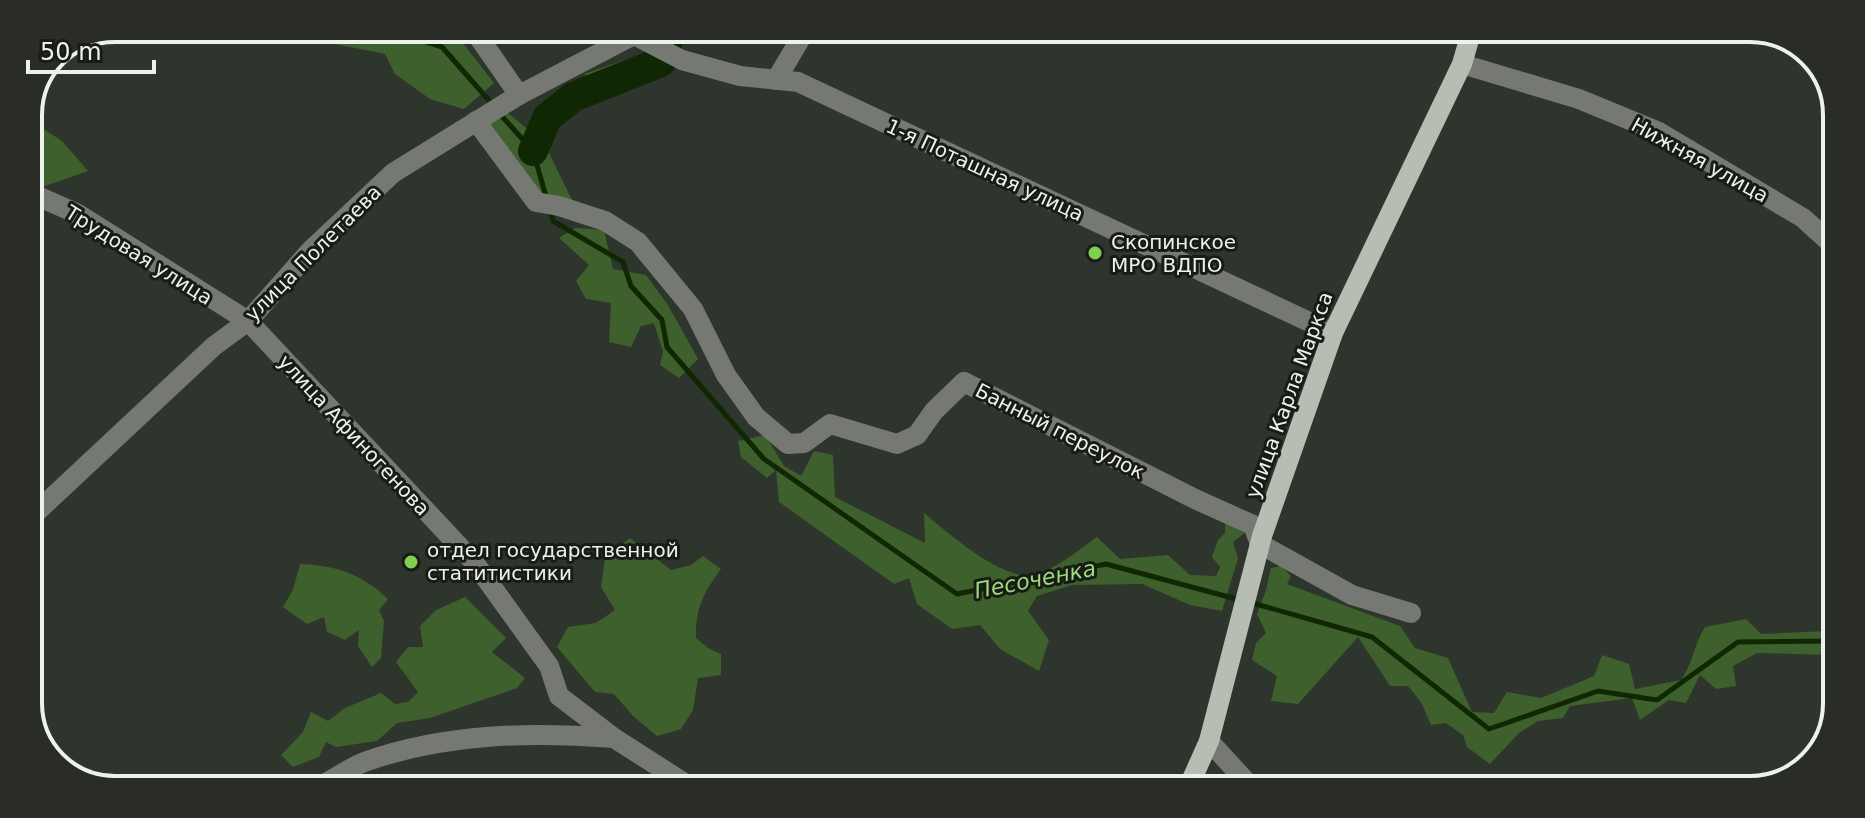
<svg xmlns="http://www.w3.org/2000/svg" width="1865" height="818" font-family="'DejaVu Sans',sans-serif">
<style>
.green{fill:#3e602c}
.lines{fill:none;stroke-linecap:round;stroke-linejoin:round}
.stream{stroke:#102704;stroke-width:5}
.river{stroke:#102704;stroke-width:30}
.minor{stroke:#757873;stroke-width:20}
.major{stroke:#b6bdb3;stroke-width:20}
.poi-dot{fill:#7fd052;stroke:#191b17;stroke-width:3}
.labels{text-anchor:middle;stroke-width:6;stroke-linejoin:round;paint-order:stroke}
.street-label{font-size:20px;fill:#eef2ec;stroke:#191b17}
.poi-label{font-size:20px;fill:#eef2ec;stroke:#191b17;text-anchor:start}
.water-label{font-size:22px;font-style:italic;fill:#9bda7d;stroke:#191b17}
.rim{fill:none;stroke:#eef2ec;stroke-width:4}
</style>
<rect width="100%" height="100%" fill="#2e352c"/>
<g class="green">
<path d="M285 29H452L494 83 464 109 430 99 395 74 385 54 330 43Z"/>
<path d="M645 53 668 62 670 71 610 91 584 74Z"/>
<path d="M578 86 588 100 557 121 549 153 573 202 532 209 518 194 520 164 491 124 508 113 531 132 537 116Z"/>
<path d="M28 119 62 141 88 171 45 186 28 177Z"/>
<path d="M575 228 604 230 613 269 646 275 668 305 698 359 679 378 660 365 663 352 654 323 641 326 631 347 609 342 611 303 586 299 576 281 589 265 559 238Z"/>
<path d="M765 435 784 466 801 476 814 451 833 455 835 497 925 543 924 513C947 532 1001 580 1032 575 1052 572 1080 549 1097 537L1120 559 1168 555 1190 575 1216 576 1220 567 1212 557 1218 540 1225 533V521L1246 532 1233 542 1238 558 1222 611 1190 605 1142 584 1072 585 1037 596 1028 611 1049 640 1039 671 1000 649 980 625 952 629 917 604 909 578 894 584 779 502 776 470 767 478 741 457 738 441Z"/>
<path d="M630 538 671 570 691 565 703 556 721 569C704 591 695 610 696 638L708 648 721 654V675L698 678 693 710 681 729 657 736 633 716 614 694 595 692 557 647 568 627 596 623 615 610 601 587 605 558Z"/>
<path d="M300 564C335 565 362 574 388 599L379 610 384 621 381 658 372 667 358 646 359 630 345 640 327 632 324 617 307 624 283 607 293 590Z"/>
<path d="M1281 566 1291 576 1287 584 1400 626 1415 648 1448 658 1472 712 1494 713 1507 692 1541 698 1594 676 1602 655 1629 664 1635 689 1681 680C1694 661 1693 647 1705 627L1746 619 1761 634 1827 631 1832 624 1831 655 1757 653 1733 666 1736 686 1716 689 1700 675 1686 703 1669 700 1640 720 1632 698 1570 706 1563 718 1538 721 1519 733 1490 764 1467 747 1463 735 1446 723 1431 725 1421 702 1408 686H1390L1358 637 1298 704 1271 701 1277 676 1252 660 1256 643 1266 633 1257 614 1266 590 1271 568Z"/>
<path d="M465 597 506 638 492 652 525 678 517 688 430 718 397 723 377 741 336 747 326 742 319 757 293 767 281 755 303 732 311 712 328 721 345 708 381 693 395 704 408 702 418 692 396 662 408 647H423L420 626 436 610Z"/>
</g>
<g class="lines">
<g class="stream">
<path d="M387 29 442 47 493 105"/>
<path d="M499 113 533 151 547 200"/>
<path d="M550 210 553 221 623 262 631 286 662 320 667 347 764 459 957 594 1106 564 1240 600"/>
<path d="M1249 602 1372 637 1489 729 1598 691 1657 700 1738 642 1831 641"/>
</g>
<path class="river" d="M533 151 547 118 573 97 661 62 671 30"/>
<g class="minor">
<path d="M473 29 519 95"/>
<path d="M636 30 634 35 682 60 740 76 798 82 1333 333"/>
<path d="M1462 64 1579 99 1659 132 1803 218 1835 247"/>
<path d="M776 80 805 31"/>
<path d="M476 121 536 202 559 206 605 221 638 242 693 309 726 375 756 417 788 444 804 443 830 424 897 444 917 435 934 411 964 382 1195 499 1253 525 1260 544 1352 595 1411 613"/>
<path d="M28 192 78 214 248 321 474 562 549 666 559 696 614 738 689 786"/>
<path d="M28 520 214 346 248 321 311 250 393 173 519 95 634 35"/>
<path d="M1209 741 1252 788"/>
<path d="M1791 777 1812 759"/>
<path d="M324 784C338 777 352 766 367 761 448 733 530 732 614 738"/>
</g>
<path class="major" d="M1188 788 1209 741 1262 536 1333 333 1462 64 1471 33"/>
</g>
<g class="poi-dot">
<circle cx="1095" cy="253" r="8"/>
<circle cx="411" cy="562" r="8"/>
</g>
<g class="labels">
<g class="street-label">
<text transform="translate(1700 160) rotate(29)" y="7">Нижняя улица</text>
<text transform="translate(985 170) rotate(25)" y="7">1-я Поташная улица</text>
<text transform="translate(313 253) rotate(-45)" y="7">улица Полетаева</text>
<text transform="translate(139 255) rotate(32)" y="7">Трудовая улица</text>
<text transform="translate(1289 395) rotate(-70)" y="7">улица Карла Маркса</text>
<text transform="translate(1060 431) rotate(27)" y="7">Банный переулок</text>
<text transform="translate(354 435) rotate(47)" y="7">улица Афиногенова</text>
</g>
<g class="poi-label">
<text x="1111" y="249">Скопинское<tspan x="1111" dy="23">МРО ВДПО</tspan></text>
<text x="427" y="557">отдел государственной<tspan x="427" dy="23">статитистики</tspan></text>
</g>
<g class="water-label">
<text transform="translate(1035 579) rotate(-11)" y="8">Песоченка</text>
</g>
</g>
<path d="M0 0H1865V818H0ZM115 42H1750A73 73 0 0 1 1823 115V703A73 73 0 0 1 1750 776H115A73 73 0 0 1 42 703V115A73 73 0 0 1 115 42Z" fill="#2a2c28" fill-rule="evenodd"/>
<path class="rim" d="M115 42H1750A73 73 0 0 1 1823 115V703A73 73 0 0 1 1750 776H115A73 73 0 0 1 42 703V115A73 73 0 0 1 115 42Z"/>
<path d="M28 60v12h126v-12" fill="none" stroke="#eef2ec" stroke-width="4"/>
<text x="40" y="60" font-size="24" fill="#eef2ec" stroke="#191b17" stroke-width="6" paint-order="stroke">50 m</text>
</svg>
